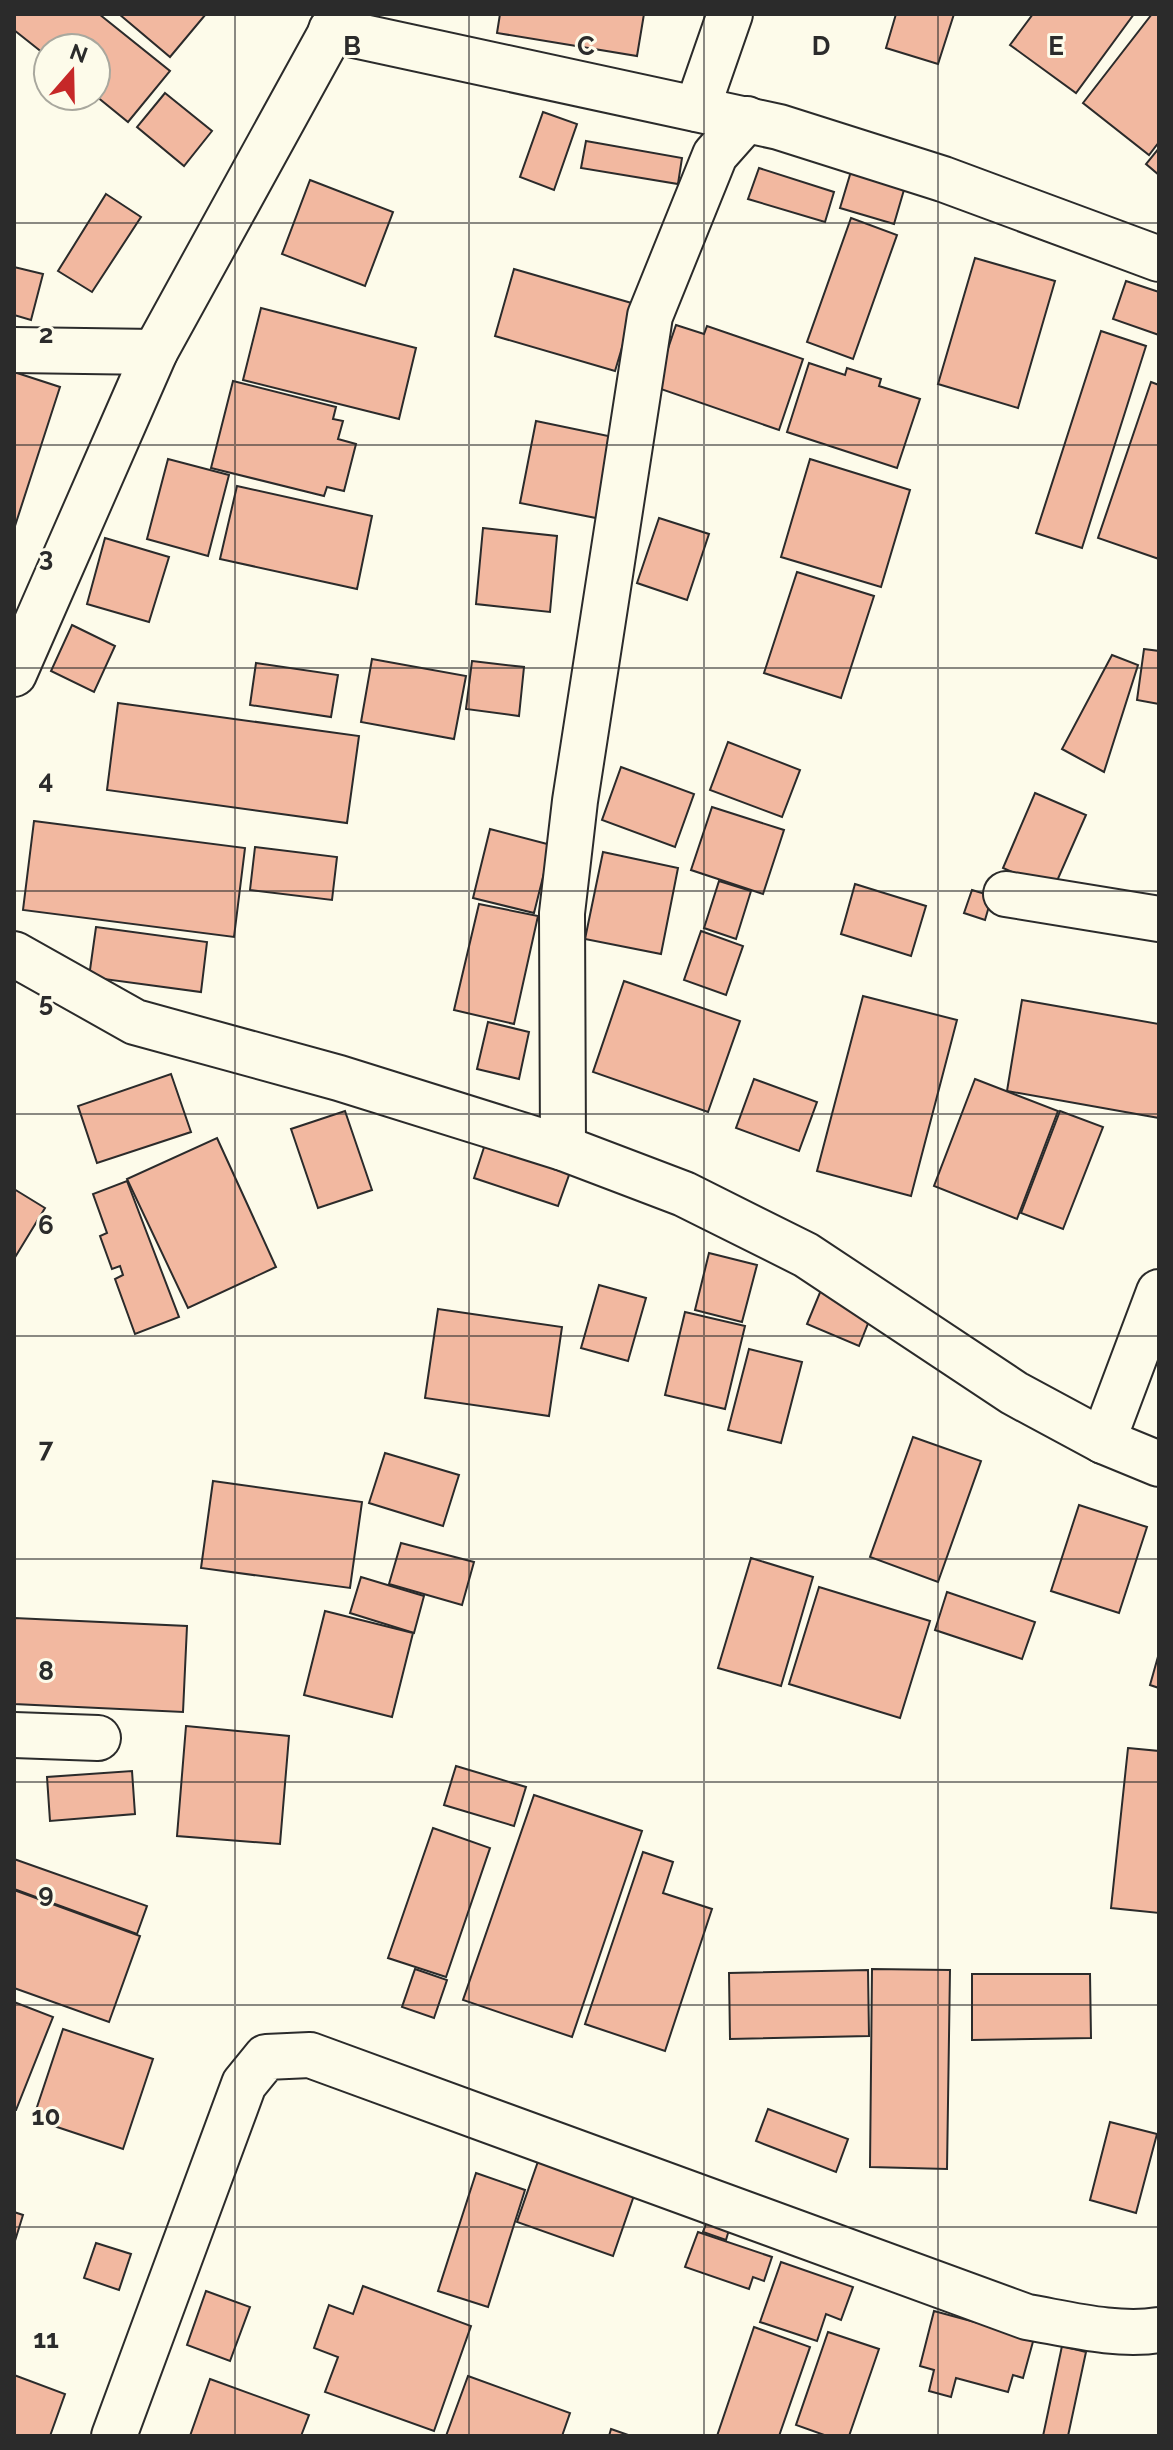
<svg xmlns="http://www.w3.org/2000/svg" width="1173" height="2450" font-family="Raleway,sans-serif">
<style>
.building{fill:#f2b8a0;stroke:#2b2b2b;stroke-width:2}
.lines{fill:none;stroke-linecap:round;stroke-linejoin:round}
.minor-casing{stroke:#2b2b2b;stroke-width:48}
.major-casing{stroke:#2b2b2b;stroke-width:48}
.minor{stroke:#fdfbea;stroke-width:44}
.major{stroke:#fdfbea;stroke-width:44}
.grid{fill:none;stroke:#2b2b2b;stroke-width:2;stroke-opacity:0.55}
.grid-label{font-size:26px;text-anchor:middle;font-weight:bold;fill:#2b2b2b;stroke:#fdfbea;stroke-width:6;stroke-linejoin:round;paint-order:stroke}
</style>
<rect width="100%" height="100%" fill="#fdfbea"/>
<g class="building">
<path d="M14 14H99L170 71 128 122 96 96V48H48V57L14 30Z"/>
<path d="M119 14H206L170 57Z"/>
<path d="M500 14H644L637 56 497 33Z"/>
<path d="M896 14H954L938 64 886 48Z"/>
<path d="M1033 14H1134L1076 93 1010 45Z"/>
<path d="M1152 14H1159V142L1149 155 1083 103Z"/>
<path d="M165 93 212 131 184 166 137 127Z"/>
<path d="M543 112 577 124 554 190 520 177Z"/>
<path d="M586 141 682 158 678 184 581 168Z"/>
<path d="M1159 148V175L1146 164Z"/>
<path d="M759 168 834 192 825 222 748 199Z"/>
<path d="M852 168 906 183 894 224 840 208Z"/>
<path d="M310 180 393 212 365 286 282 254Z"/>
<path d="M106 194 141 217 92 292 58 271Z"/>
<path d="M851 218 897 235 853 359 807 342Z"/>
<path d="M975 258 1055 281 1018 408 938 384Z"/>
<path d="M14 267 43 274 31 320 14 315Z"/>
<path d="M514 269 635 304 615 371 495 336Z"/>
<path d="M1126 281 1159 292V335L1113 319Z"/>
<path d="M261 308 416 348 399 419 243 380Z"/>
<path d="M676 325 704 334 707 326 803 359 779 430 655 387Z"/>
<path d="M1101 331 1146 346 1082 548 1036 533Z"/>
<path d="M809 363 845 375 847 368 881 379 879 386 920 399 897 468 787 432Z"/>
<path d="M14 372 60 387 14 529Z"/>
<path d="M233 381 336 407 333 419 343 421 338 439 356 444 344 491 327 487 324 496 211 468Z"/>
<path d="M1151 382 1159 385V559L1098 538Z"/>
<path d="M536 421 613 437 596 518 520 503Z"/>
<path d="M168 459 229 475 208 556 147 539Z"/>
<path d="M810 459 910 490 881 587 781 557Z"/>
<path d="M237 486 372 516 357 589 220 559Z"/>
<path d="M659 518 709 534 687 600 637 583Z"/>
<path d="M483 528 557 536 550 612 476 604Z"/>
<path d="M105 538 169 557 149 622 87 604Z"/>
<path d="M797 572 874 596 841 698 764 673Z"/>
<path d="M72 625 115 646 94 692 51 671Z"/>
<path d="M1144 649 1159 651V704L1137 700Z"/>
<path d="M1112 655 1138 665 1104 772 1062 749Z"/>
<path d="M372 659 466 676 454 739 361 722Z"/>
<path d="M472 661 524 667 519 716 466 709Z"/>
<path d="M256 663 338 675 331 717 250 705Z"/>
<path d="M118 703 359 736 347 823 107 790Z"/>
<path d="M728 742 800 770 782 817 710 790Z"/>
<path d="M621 767 694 794 675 847 602 820Z"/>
<path d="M1035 793 1086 815 1053 890 1003 868Z"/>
<path d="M712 807 784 830 763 894 691 870Z"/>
<path d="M34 821 245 848 234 937 23 910Z"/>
<path d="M490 829 551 845 534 913 473 898Z"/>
<path d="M255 847 337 857 332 900 250 890Z"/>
<path d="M603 852 678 868 661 954 585 939Z"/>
<path d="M719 881 751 891 736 939 704 928Z"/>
<path d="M855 884 926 906 911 956 841 934Z"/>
<path d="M972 890 992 896 985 920 964 913Z"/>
<path d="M479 904 538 916 514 1024 454 1010Z"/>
<path d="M96 927 207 942 201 992 89 977Z"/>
<path d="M701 931 743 946 726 995 684 980Z"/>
<path d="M624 981 740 1021 708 1112 593 1072Z"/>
<path d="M863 996 957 1020 911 1196 817 1171Z"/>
<path d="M1022 1000 1159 1024V1118L1007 1091Z"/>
<path d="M488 1022 529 1032 519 1079 477 1069Z"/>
<path d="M171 1074 191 1132 97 1163 78 1106Z"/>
<path d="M754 1079 817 1102 799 1151 736 1128Z"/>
<path d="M975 1079 1058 1111 1017 1219 934 1186Z"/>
<path d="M345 1111 372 1190 318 1208 291 1129Z"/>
<path d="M1060 1111 1103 1127 1063 1229 1021 1213Z"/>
<path d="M489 1132 574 1161 558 1206 474 1178Z"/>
<path d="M217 1138 276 1267 188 1308 127 1179Z"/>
<path d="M127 1181 179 1317 135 1334 115 1279 123 1275 120 1266 112 1269 100 1236 107 1233 93 1194Z"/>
<path d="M14 1189 45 1208 14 1259Z"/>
<path d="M709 1253 757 1265 742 1322 695 1310Z"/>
<path d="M599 1285 646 1298 628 1361 581 1348Z"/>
<path d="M821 1290 873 1311 859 1346 807 1324Z"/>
<path d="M438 1309 562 1327 549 1416 425 1398Z"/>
<path d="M685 1312 745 1326 725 1409 665 1395Z"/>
<path d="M749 1349 802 1362 781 1443 728 1430Z"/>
<path d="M913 1437 981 1461 938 1582 870 1557Z"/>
<path d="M385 1453 459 1475 443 1526 369 1503Z"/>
<path d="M213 1481 362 1502 350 1588 201 1568Z"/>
<path d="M1079 1505 1147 1527 1119 1613 1051 1591Z"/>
<path d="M401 1543 474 1562 462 1605 389 1584Z"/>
<path d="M751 1558 813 1577 781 1686 718 1668Z"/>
<path d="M361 1577 424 1596 414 1633 350 1613Z"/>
<path d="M819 1587 930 1621 900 1718 789 1684Z"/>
<path d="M947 1592 1035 1622 1022 1659 935 1630Z"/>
<path d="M325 1611 413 1633 392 1717 304 1695Z"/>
<path d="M14 1618 187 1626 183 1712 14 1704Z"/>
<path d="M1159 1653V1688L1150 1685Z"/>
<path d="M186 1726 289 1736 280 1844 177 1836Z"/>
<path d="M1128 1748 1159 1751V1913L1111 1908Z"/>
<path d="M456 1766 526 1787 514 1826 444 1805Z"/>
<path d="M132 1771 135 1814 50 1821 47 1777Z"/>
<path d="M534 1795 642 1831 572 2037 463 2000Z"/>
<path d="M433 1828 490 1848 446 1977 388 1958Z"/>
<path d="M643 1852 673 1862 663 1893 712 1909 665 2051 585 2024Z"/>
<path d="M14 1859 147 1906 137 1934 14 1889Z"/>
<path d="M14 1890 140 1936 109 2022 14 1988Z"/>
<path d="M415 1969 447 1980 434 2018 402 2007Z"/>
<path d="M872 1969 950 1970 947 2169 870 2167Z"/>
<path d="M868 1970 869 2036 730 2039 729 1973Z"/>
<path d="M972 1974H1090L1091 2038 972 2040Z"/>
<path d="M14 2002 53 2017 16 2110H14Z"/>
<path d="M63 2029 153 2059 123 2149 33 2119Z"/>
<path d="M768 2109 848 2139 836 2172 756 2141Z"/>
<path d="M1110 2122 1157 2134 1136 2213 1090 2200Z"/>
<path d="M543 2147 639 2181 613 2256 517 2222Z"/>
<path d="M476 2173 525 2190 488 2307 438 2291Z"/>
<path d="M14 2212 23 2215 14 2244Z"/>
<path d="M709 2216 731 2223 726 2240 703 2232Z"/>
<path d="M698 2232 772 2257 764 2281 753 2277 749 2289 685 2267Z"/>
<path d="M96 2243 131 2254 119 2290 84 2278Z"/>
<path d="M781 2262 853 2287 841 2320 826 2314 817 2341 760 2322Z"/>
<path d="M363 2286 471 2326 434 2431 325 2392 338 2357 314 2348 329 2305 353 2314Z"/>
<path d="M206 2291 250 2307 230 2361 187 2345Z"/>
<path d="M934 2311 1034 2338 1023 2378 1013 2375 1008 2392 956 2378 951 2397 929 2391 934 2370 920 2366Z"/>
<path d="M754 2327 810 2347 779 2436H717Z"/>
<path d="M828 2332 879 2349 849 2436H827L796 2425Z"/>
<path d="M1062 2346 1086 2352 1068 2436H1043Z"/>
<path d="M14 2375 65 2394 50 2436H14Z"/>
<path d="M468 2376 570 2413 562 2436H446Z"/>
<path d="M210 2379 309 2415 301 2436H190Z"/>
<path d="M611 2429 631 2436H609Z"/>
</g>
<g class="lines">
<defs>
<g id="minor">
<path d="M331 30 779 127 943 179 1159 259"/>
<path d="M697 109 730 14"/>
<path d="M14 350 155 352"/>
<path d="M1006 894 1159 919"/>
<path d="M14 954 135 1022 339 1078 563 1148 684 1194 806 1255 1014 1393 1103 1441 1159 1464"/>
<path d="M563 1148 562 913 575 801 650 316 715 155 747 119"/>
<path d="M1103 1441 1159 1292"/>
<path d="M14 1735 98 1738"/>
<path d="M114 2436 244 2084 266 2057 310 2055 1027 2317C1068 2324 1118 2337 1159 2330"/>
</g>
<path id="major" d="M14 674 155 352 341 14"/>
</defs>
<use href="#minor" class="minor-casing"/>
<use href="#major" class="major-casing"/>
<use href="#minor" class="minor"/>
<use href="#major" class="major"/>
</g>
<path class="grid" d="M235 14V2436M469 14V2436M704 14V2436M938 14V2436M14 223H1159M14 445H1159M14 668H1159M14 891H1159M14 1114H1159M14 1336H1159M14 1559H1159M14 1782H1159M14 2005H1159M14 2227H1159"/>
<g class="grid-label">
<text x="352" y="55">B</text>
<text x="586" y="55">C</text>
<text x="821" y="55">D</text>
<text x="1056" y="55">E</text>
<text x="46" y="343">2</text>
<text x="46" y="566">3</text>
<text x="46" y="789">4</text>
<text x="46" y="1011">5</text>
<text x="46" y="1234">6</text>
<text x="46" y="1457">7</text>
<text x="46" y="1680">8</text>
<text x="46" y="1902">9</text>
<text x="46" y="2125">10</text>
<text x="46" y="2348">11</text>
</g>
<rect width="1173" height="2450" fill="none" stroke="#2b2b2b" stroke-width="32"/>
<g transform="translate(72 72) rotate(20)"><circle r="38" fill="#fdfbea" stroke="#a9a89e" stroke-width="2"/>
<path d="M0-6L14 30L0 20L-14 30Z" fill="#c62828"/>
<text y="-12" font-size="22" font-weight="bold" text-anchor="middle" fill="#2b2b2b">N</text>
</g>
</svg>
